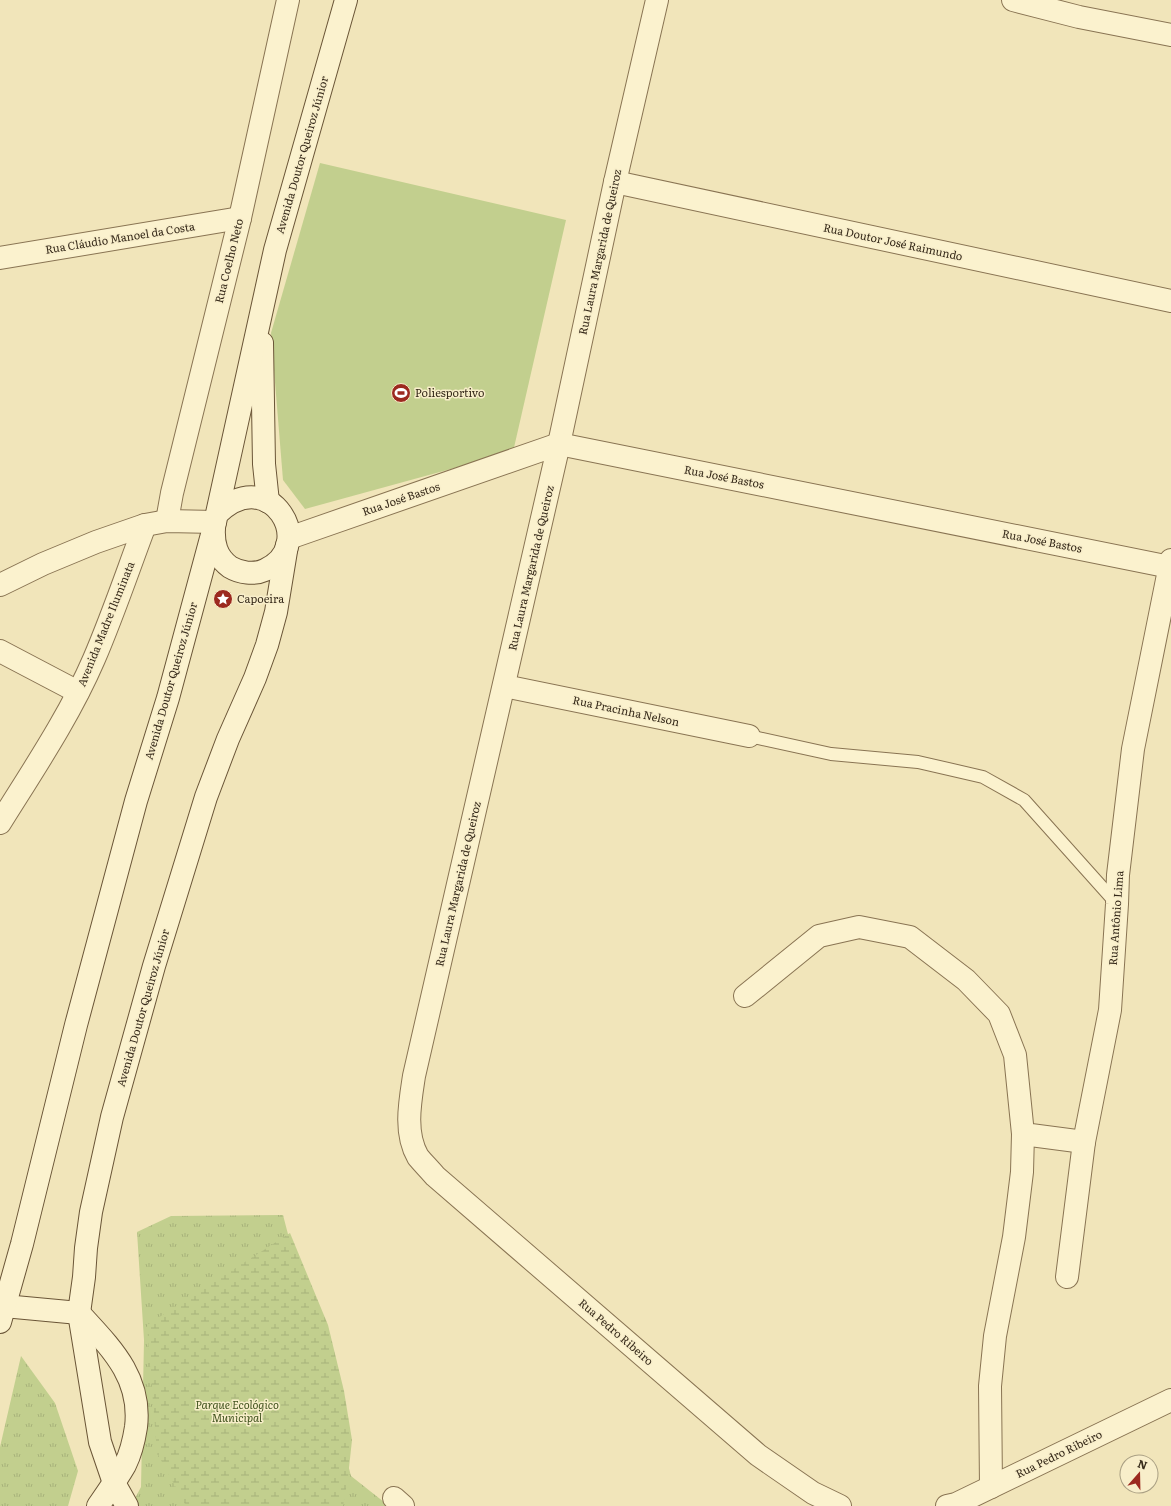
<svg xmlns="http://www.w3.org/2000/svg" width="1171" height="1506" font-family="Literata,serif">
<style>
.grass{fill:url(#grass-tufts)}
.wetland{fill:url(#wetland-marsh)}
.pitch{fill:#c2cf8e}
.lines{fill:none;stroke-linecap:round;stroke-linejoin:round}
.lane-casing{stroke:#897453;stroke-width:14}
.street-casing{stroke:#897453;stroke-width:24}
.secondary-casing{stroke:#6a5537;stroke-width:24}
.lane{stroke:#fbf2ce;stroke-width:12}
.street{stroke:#fbf2ce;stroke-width:22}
.secondary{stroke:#fbf2ce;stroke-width:22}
.labels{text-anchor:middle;stroke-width:3;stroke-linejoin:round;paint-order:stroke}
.street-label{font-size:11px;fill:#362a1a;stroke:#f8eeca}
.poi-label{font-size:11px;fill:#362a1a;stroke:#f8eeca;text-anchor:start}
.park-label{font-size:11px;font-style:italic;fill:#42541f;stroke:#f8eeca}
</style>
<defs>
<pattern id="grass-tufts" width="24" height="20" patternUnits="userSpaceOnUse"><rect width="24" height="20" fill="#c2cf8e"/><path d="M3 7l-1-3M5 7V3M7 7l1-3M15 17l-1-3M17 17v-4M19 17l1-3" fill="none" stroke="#a7b27a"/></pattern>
<pattern id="wetland-marsh" width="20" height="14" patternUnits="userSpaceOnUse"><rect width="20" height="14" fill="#c2cf8e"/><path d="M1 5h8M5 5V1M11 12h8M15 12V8" fill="none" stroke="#a7b27a"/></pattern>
</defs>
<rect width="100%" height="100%" fill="#f1e5ba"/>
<g class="grass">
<path d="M283 1215 351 1476 389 1506H131L141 1487 144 1340 137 1232 171 1216Z"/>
<path d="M21 1356 55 1403 78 1471 68 1506H0V1447Z"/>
</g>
<path class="wetland" d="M290 1233 328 1325 344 1391 352 1440 348 1477 343 1506H186L157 1453 147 1325Z"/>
<path class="pitch" d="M320 163 566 220 513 452 305 509 283 480 271 333Z"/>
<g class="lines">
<defs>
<path id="lane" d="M749 736 831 754 918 762 983 777 1024 800 1117 904"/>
<g id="street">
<path d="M657 0 615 182 559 444 414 1076C410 1102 404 1133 418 1157 423 1163 430 1170 435 1176L758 1455 813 1493 840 1506"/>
<path d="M1013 0 1079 17 1171 35"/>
<path d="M615 182 1171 301"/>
<path d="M0 258 240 218"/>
<path d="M167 521 172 493 240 218 288 0"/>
<path d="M289 538 559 444 1170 567"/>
<path d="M0 585 43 564 96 542 145 525 167 521 215 522"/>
<path d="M0 651 78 692"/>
<path d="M504 686 749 736"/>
<path d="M0 823C33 770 69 717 94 659 113 615 128 570 145 525"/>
<path d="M745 996 819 936 859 927 910 937 966 980 999 1014 1015 1055 1023 1134 1084 1142"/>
<path d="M1067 1277 1084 1142 1110 1010 1117 904 1118 875 1133 749 1171 560"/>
<path d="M991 1487 990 1386 995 1336 1014 1237 1022 1172 1023 1134"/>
<path d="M394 1498 403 1506"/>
<path d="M947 1506 956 1504 1171 1400"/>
</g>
<g id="secondary">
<path d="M262 343 264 464 268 502"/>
<path d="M217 514C270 462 319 546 265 570 254 575 240 573 230 567 216 557 213 543 214 527L275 250 346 0"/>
<path d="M4 1306 79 1313C110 1347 142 1377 136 1427 134 1440 131 1453 125 1465 117 1479 107 1493 98 1506"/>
<path d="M0 1322 22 1244 76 1025 136 801 168 698 214 527"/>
<path d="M127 1506 114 1483 100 1442 79 1313 84 1277 86 1248 91 1212 112 1117 154 966 206 797 228 739 255 678 267 645 276 612 287 545"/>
</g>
</defs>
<use href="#lane" class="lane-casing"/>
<use href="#street" class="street-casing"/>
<use href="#secondary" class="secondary-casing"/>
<use href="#lane" class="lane"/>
<use href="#street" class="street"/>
<use href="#secondary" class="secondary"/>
</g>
<defs>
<symbol id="stadium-disc" viewBox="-11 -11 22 22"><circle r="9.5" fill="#9c291f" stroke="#f8eeca"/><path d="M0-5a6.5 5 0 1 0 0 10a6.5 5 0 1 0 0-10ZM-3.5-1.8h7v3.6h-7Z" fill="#fff"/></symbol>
<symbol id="sight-disc" viewBox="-11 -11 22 22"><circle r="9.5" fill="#9c291f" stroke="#f8eeca"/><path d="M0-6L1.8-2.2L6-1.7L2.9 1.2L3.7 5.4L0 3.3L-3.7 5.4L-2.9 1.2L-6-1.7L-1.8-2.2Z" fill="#fff"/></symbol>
</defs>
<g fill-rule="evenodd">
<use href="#stadium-disc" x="390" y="382" width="22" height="22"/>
<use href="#sight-disc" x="212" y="588" width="22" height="22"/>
</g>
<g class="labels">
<g class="street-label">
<text transform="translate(302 155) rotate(-74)" y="4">Avenida Doutor Queiroz Júnior</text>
<text transform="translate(120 238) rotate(-9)" y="4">Rua Cláudio Manoel da Costa</text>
<text transform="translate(893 242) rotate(12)" y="4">Rua Doutor José Raimundo</text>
<text transform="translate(600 252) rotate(-78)" y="4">Rua Laura Margarida de Queiroz</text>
<text transform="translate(229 261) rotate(-76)" y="4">Rua Coelho Neto</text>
<text transform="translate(724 477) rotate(11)" y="4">Rua José Bastos</text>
<text transform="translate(401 499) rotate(-19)" y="4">Rua José Bastos</text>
<text transform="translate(1042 541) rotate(11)" y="4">Rua José Bastos</text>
<text transform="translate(531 568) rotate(-77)" y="4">Rua Laura Margarida de Queiroz</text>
<text transform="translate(106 624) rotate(-68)" y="4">Avenida Madre Iluminata</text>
<text transform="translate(171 681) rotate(-74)" y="4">Avenida Doutor Queiroz Júnior</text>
<text transform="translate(626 711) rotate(12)" y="4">Rua Pracinha Nelson</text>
<text transform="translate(458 884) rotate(-77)" y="4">Rua Laura Margarida de Queiroz</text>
<text transform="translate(1116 918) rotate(-86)" y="4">Rua Antônio Lima</text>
<text transform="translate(143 1008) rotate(-74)" y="4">Avenida Doutor Queiroz Júnior</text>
<text transform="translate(616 1332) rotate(41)" y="4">Rua Pedro Ribeiro</text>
<text transform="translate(1059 1454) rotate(-26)" y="4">Rua Pedro Ribeiro</text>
</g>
<g class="poi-label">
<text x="415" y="397">Poliesportivo</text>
<text x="237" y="603">Capoeira</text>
</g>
<g class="park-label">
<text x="237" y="1409">Parque Ecológico<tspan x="237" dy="13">Municipal</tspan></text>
</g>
</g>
<g transform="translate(1139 1474) rotate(20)"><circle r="19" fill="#f8eeca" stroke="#aaa084"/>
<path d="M0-3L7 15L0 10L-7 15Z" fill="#9c291f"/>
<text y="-6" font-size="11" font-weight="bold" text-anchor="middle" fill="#362a1a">N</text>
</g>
</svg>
